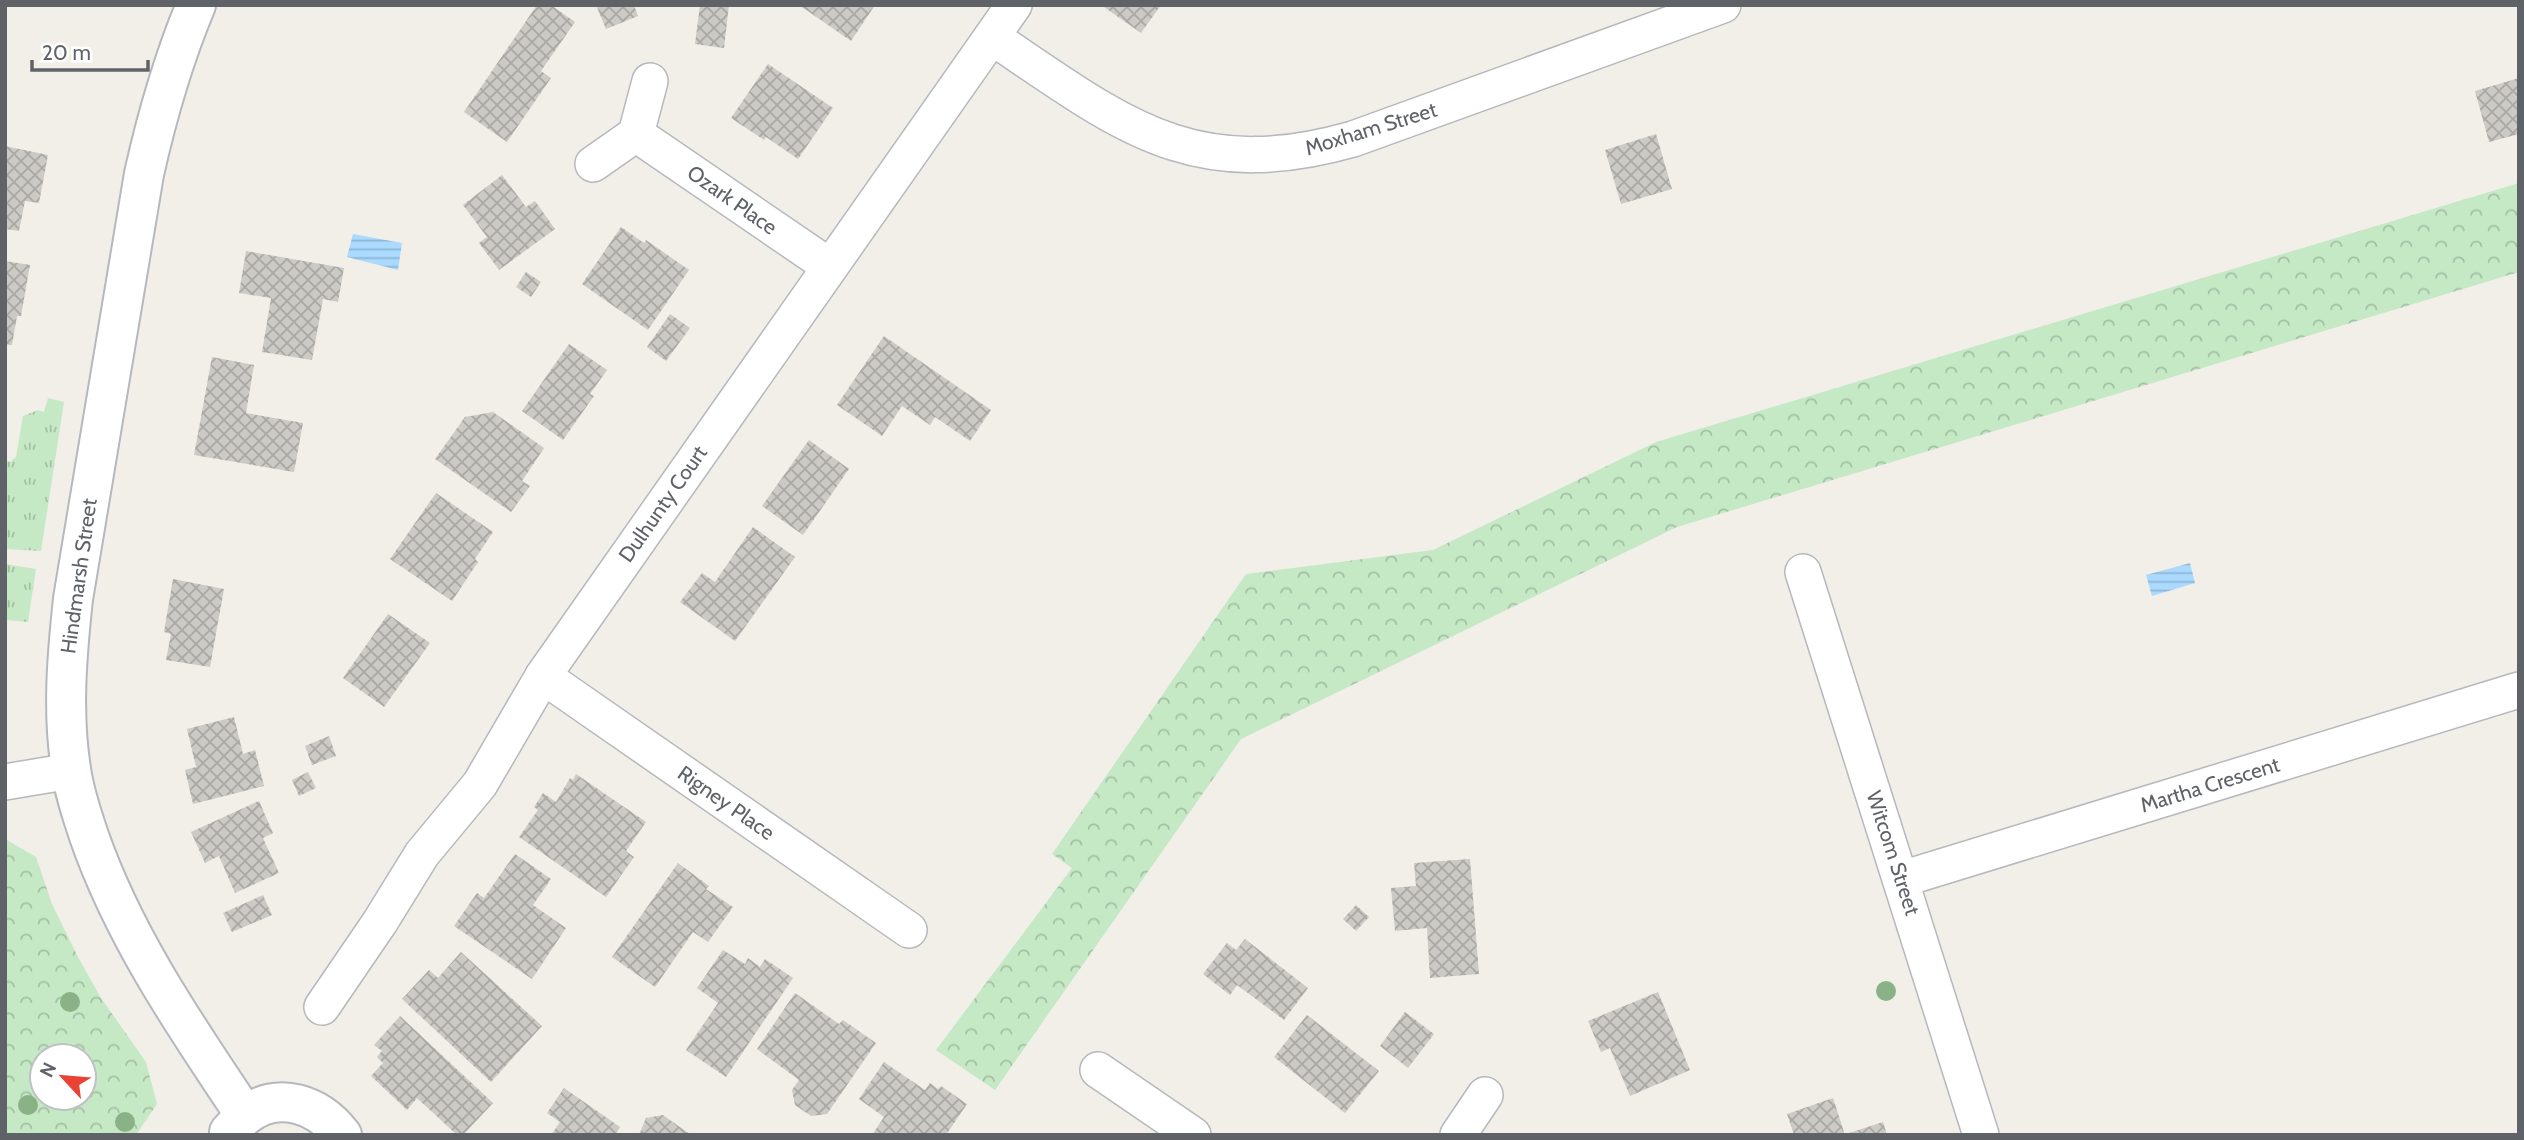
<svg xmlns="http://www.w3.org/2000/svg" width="2524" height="1140" font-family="Cabin,sans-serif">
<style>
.grass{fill:url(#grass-tufts)}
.forest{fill:url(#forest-crowns);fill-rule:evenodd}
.water{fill:url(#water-rules)}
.building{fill:url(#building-cross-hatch)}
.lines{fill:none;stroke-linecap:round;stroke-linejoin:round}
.minor-casing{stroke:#b5b8bc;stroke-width:38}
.tertiary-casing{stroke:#b5b8bc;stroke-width:42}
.minor{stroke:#fff;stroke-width:35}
.tertiary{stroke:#fff;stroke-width:38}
.tree{fill:#89b387}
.labels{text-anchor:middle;stroke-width:5;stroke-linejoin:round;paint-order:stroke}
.street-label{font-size:21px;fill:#5f6368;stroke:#fff}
</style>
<defs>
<pattern id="grass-tufts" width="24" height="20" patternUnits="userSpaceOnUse" patternTransform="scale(1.75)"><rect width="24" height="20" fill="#c5e8c5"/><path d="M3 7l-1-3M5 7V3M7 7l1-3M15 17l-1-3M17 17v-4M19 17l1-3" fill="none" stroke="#a3c0a4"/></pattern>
<pattern id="forest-crowns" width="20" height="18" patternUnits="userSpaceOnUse" patternTransform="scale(1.75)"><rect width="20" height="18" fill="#c5e8c5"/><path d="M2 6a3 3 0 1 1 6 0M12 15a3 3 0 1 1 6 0" fill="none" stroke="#a3c0a4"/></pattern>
<pattern id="water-rules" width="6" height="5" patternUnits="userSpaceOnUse" patternTransform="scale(1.75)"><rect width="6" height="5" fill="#aadaff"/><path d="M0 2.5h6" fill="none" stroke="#8eb4d2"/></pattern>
<pattern id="building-cross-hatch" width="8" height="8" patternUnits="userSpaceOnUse" patternTransform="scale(1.75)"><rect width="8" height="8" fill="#cccac5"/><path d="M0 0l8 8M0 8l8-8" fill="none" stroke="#a9a8a4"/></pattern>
</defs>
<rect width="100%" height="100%" fill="#f1efe8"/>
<g class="grass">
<path d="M48 398 64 402 41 551 5 549V461L10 462 16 457 23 416 38 410 44 412Z"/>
<path d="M5 564 36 569 28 622 5 620Z"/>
</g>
<g class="forest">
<path d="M2519 183V272L1677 527 1241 739 995 1090 936 1050 1072 868 1052 854 1246 574 1433 550 1656 442Z"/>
<path d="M7 840 36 857 52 904 78 957 101 998 146 1062 157 1104 136 1135H5ZM42 1056H84V1098H42Z"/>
</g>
<g class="water">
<path d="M353 234 402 243 398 270 347 257Z"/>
<path d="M2190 563 2195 583 2152 596 2146 575Z"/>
</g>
<g class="building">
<path d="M537 5H551L575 22 541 71 551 78 507 142 464 112Z"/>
<path d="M596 5H634L638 16 606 29Z"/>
<path d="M700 5H729L724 48 695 44Z"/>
<path d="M799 5H875L851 41Z"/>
<path d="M1101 5H1161L1141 33Z"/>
<path d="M768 64 833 108 798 159 766 137 764 140 731 118Z"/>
<path d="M2519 78V134L2489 142 2475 91Z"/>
<path d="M1656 134 1672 189 1621 204 1605 150Z"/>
<path d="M5 146 48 155 39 203 25 201 19 231 5 229Z"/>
<path d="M502 175 526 207 535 201 555 229 499 270 479 243 487 237 463 205Z"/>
<path d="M621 227 644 243 646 240 689 270 648 330 582 284Z"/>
<path d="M246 251 344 268 338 302 323 299 312 360 262 352 271 298 239 293Z"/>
<path d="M5 261 30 265 21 316H17L12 345 5 344Z"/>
<path d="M526 272 541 282 531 297 516 287Z"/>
<path d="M670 314 690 328 666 361 647 347Z"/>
<path d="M884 336 991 410 970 441 935 417 930 425 902 406 882 436 837 405Z"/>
<path d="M569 344 607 370 590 394 594 396 563 440 522 411Z"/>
<path d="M212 357 254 365 246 413 303 423 294 472 194 455Z"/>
<path d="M493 412 544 448 522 481 530 486 511 512 435 459 465 417Z"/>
<path d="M809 440 849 469 803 535 762 506Z"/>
<path d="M436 493 493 532 475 559 478 562 452 601 390 559Z"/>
<path d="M753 527 795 557 735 641 680 602 702 573 715 582Z"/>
<path d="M173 579 224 589 210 667 166 660 171 634 164 632Z"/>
<path d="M388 614 430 643 384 707 343 678Z"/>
<path d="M234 717 243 754 255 750 264 786 193 804 185 770 196 767 187 729Z"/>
<path d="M329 736 336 756 312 765 305 746Z"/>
<path d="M308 772 316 788 299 796 292 780Z"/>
<path d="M576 774 646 822 626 851 634 857 606 897 519 837 538 810 534 807 543 793 556 802 570 778 573 780Z"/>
<path d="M259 801 273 833 263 838 279 873 235 893 219 856 205 863 191 832Z"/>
<path d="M515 854 551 879 533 905 566 928 532 979 454 926 477 893 484 898Z"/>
<path d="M1470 859 1479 974 1430 978 1427 928 1395 931 1391 888 1416 886 1414 863Z"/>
<path d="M678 863 709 886 706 889 733 907 708 942 693 932 655 987 612 957Z"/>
<path d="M263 895 272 915 232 932 223 913Z"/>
<path d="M1356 905 1369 917 1356 931 1343 919Z"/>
<path d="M1245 939 1308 988 1284 1020 1237 985 1230 995 1203 974 1227 943 1236 950Z"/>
<path d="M723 950 745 964 748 958 760 967 765 959 793 978 726 1077 686 1050 718 1003 697 988Z"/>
<path d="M461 952 542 1026 491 1082 402 999 429 970 438 978Z"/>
<path d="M1658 992 1690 1070 1630 1096 1610 1048 1601 1052 1588 1021Z"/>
<path d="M795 993 839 1024 843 1020 876 1043 827 1114 811 1116 795 1105 792 1090 799 1080 757 1049Z"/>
<path d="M1405 1012 1434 1034 1408 1068 1380 1046Z"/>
<path d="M1307 1015 1379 1071 1345 1113 1274 1057Z"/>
<path d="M400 1016 493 1103 463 1135H457L417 1098 407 1110 371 1076 383 1063 377 1057 382 1051 374 1045Z"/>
<path d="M884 1062 925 1090 930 1083 938 1089 941 1086 967 1104 946 1135H872L884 1117 859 1099Z"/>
<path d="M564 1088 620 1127 615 1135H551L560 1122 547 1113Z"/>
<path d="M1833 1098 1845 1135H1794L1787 1114Z"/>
<path d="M663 1115 691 1135H639L646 1118Z"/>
<path d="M1883 1122 1887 1135H1846V1134Z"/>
</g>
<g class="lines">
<defs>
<g id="minor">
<path d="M992 37C1120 123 1191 185 1353 139L1723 5"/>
<path d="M636 134 829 266"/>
<path d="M593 164 636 134 650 81"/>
<path d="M1803 572 1981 1135"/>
<path d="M543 676 909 930"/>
<path d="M5 782 71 771"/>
<path d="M1902 879 2519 690"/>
<path d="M322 1007 380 922 422 854 480 784 543 676 1014 5"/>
<path d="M1098 1070 1193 1135"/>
<path d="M1458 1135 1485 1095"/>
</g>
<g id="tertiary">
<path d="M196 5C173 60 157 116 144 174L73 599C67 655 62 712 71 769 74 792 82 815 89 836 124 937 186 1027 245 1115"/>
<path d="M229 1132C234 1127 239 1121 245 1116 278 1089 319 1105 342 1135"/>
</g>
</defs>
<use href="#minor" class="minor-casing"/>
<use href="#tertiary" class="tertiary-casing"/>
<use href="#minor" class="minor"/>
<use href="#tertiary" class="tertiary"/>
</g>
<g class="tree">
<circle cx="1886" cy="991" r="10"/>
<circle cx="70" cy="1002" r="10"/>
<circle cx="28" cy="1105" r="10"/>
<circle cx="125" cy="1122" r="10"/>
</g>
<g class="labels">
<g class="street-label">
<text transform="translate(1371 129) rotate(-17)" y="7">Moxham Street</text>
<text transform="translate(732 200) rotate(35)" y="7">Ozark Place</text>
<text transform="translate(663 504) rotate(-55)" y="7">Dulhunty Court</text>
<text transform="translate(79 576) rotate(-82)" y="7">Hindmarsh Street</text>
<text transform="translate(2210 785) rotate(-17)" y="7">Martha Crescent</text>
<text transform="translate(726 803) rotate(35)" y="7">Rigney Place</text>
<text transform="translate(1893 853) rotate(72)" y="7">Witcom Street</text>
</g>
</g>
<rect width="2524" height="1140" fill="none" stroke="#5f6368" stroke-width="14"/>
<g transform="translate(63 1077) rotate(296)"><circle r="33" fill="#ffffff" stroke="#bfc1c3" stroke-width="2"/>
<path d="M0-5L12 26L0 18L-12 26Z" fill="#ea4335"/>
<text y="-10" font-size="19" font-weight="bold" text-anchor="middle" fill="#5f6368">N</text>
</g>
<path d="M32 60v10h116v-10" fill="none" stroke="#5f6368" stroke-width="3.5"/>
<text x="42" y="60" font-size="21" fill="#5f6368" stroke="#ffffff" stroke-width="5" paint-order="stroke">20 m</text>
</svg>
